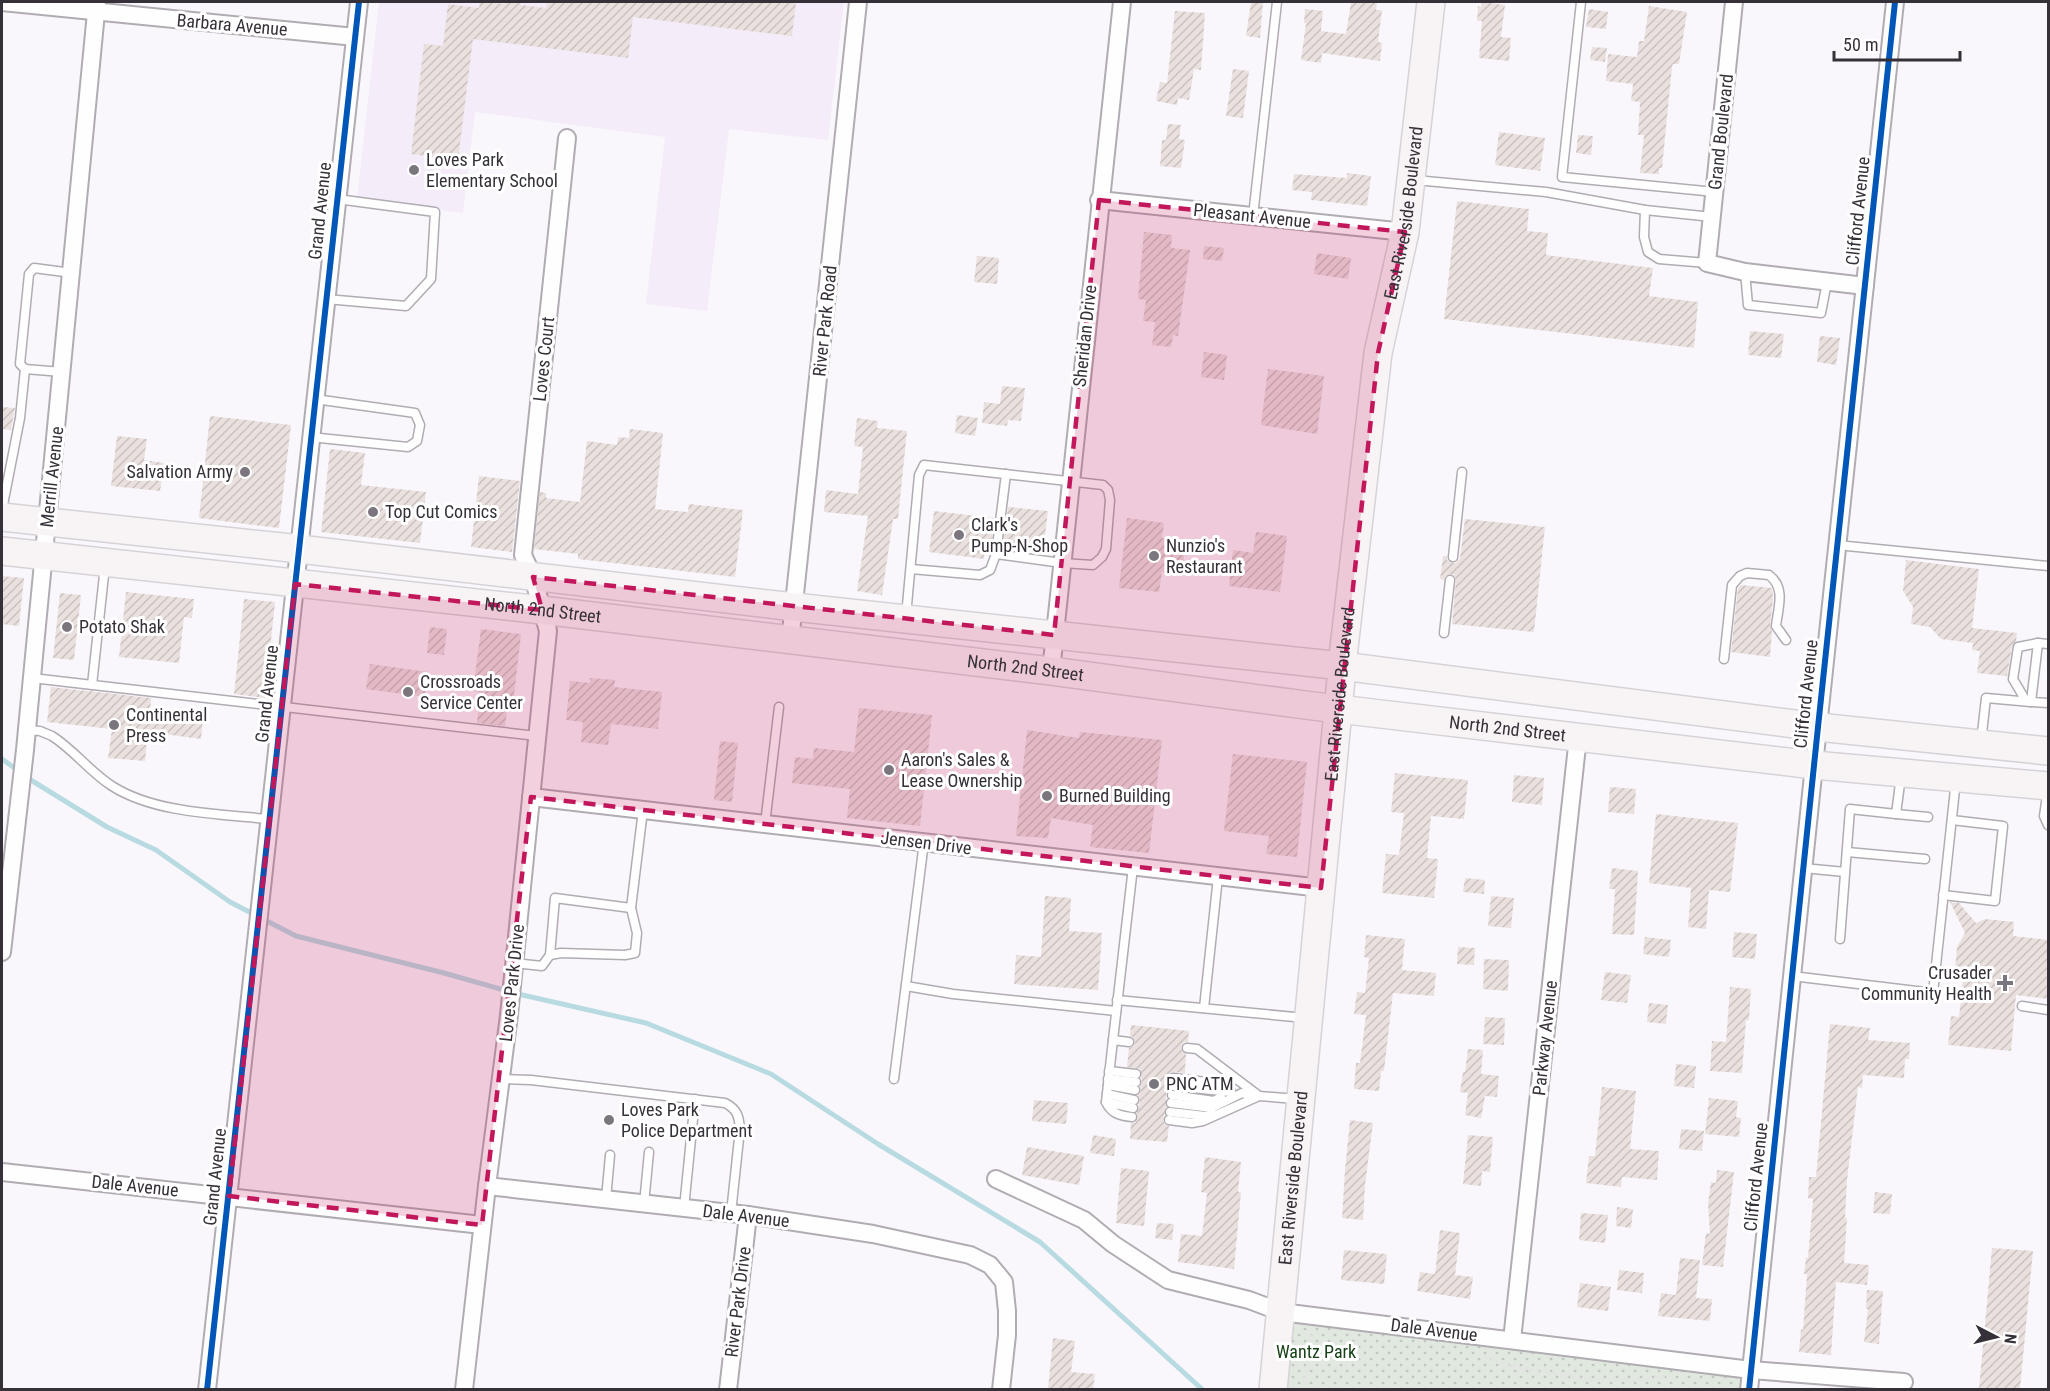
<svg xmlns="http://www.w3.org/2000/svg" width="2050" height="1391" font-family="'Roboto Condensed',sans-serif">
<style>
.built{fill:#f4ecf8}
.park{fill:url(#park-dots)}
.lines{fill:none;stroke-linecap:round;stroke-linejoin:round}
.stream{stroke:#b8dbe1;stroke-width:5}
.building{fill:url(#building-hatch)}
.lane-casing{stroke:#b0acb2;stroke-width:11}
.street-casing{stroke:#b0acb2;stroke-width:20}
.primary-casing{stroke:#d5d3d7;stroke-width:30}
.path{stroke:#e4e3e4;stroke-width:3;stroke-dasharray:3 3;stroke-linecap:butt}
.lane{stroke:#fefeff;stroke-width:8}
.street{stroke:#fefeff;stroke-width:16}
.primary{stroke:#f8f4f5;stroke-width:27}
.cycleway-casing{stroke:#fff;stroke-width:10}
.cycleway{stroke:#0057b8;stroke-width:6}
.marked{fill:#c2185b;fill-opacity:0.2;stroke:#c2185b;stroke-width:4.5;stroke-dasharray:12 8;stroke-linejoin:round}
.poi-dot{fill:#7b767d;stroke:#fff;stroke-width:2}
.labels{text-anchor:middle;stroke-width:6;stroke-linejoin:round;paint-order:stroke}
.street-label{font-size:18px;fill:#363139;stroke:#fff}
.poi-label{font-size:18px;fill:#363139;stroke:#fff;text-anchor:start}
.park-label{font-size:18px;fill:#174116;stroke:#fff}
</style>
<defs>
<pattern id="park-dots" width="8" height="8" patternUnits="userSpaceOnUse" patternTransform="scale(1.5)"><rect width="8" height="8" fill="#e0e8df"/><path d="M2 2h.1M6 6h.1" fill="none" stroke="#c1c7c0" stroke-width="1.8" stroke-linecap="round"/></pattern>
<pattern id="building-hatch" width="6" height="6" patternUnits="userSpaceOnUse" patternTransform="scale(1.5)"><rect width="6" height="6" fill="#eae1df"/><path d="M-1 1l2-2M0 6l6-6M5 7l2-2" fill="none" stroke="#c9c2c0"/></pattern>
</defs>
<rect width="100%" height="100%" fill="#faf7fc"/>
<path class="built" d="M379 2H844L828 140 729 129 707 311 646 304 665 137 475 112 463 213 357 199Z"/>
<path class="park" d="M1281 1312 1751 1370 1749 1390H1273Z"/>
<g class="lines">
<path class="stream" d="M2 759 34 782 107 827 156 850 230 902 296 936 444 973 518 994 646 1023 771 1074 878 1144 1040 1242 1203 1390"/>
</g>
<g class="building">
<path d="M480 2 505 4V2H521L520 5 546 8 547 2H796L792 36 633 17 628 58 473 39 458 160 411 154 424 44 443 46 448 4 479 8Z"/>
<path d="M1251 2H1263L1260 38 1246 36Z"/>
<path d="M1351 2 1377 3 1376 10H1382L1378 42 1382 43 1380 61 1322 53 1321 63 1301 60 1306 23H1304L1305 9 1323 11 1321 31 1346 34Z"/>
<path d="M1482 2 1505 5 1501 37 1511 38 1509 61 1479 58 1482 21H1477L1478 6 1481 7Z"/>
<path d="M1649 6 1687 12 1679 64H1673L1672 67 1662 168H1659V174L1640 173 1644 135H1638L1640 102 1631 101 1633 84 1606 81 1608 54 1637 57 1639 41H1644Z"/>
<path d="M1589 9 1608 12 1606 29 1586 27Z"/>
<path d="M1175 11 1205 13 1201 70 1194 69 1189 100 1178 98 1177 105 1156 101 1160 82 1167 83Z"/>
<path d="M1592 47 1607 48 1605 62 1590 60Z"/>
<path d="M1233 69 1249 71 1243 118 1226 116Z"/>
<path d="M1168 124 1181 125 1179 139 1185 140 1181 168 1160 166 1162 140H1166Z"/>
<path d="M1499 132 1545 138 1540 171 1495 165Z"/>
<path d="M1578 135 1593 136 1591 155 1576 153Z"/>
<path d="M1347 173 1371 176 1367 206 1311 200 1312 192 1292 190 1294 174 1347 178Z"/>
<path d="M1457 201 1529 209 1527 231 1548 233 1546 255 1653 268 1649 296 1698 302 1694 348 1444 319Z"/>
<path d="M1144 232 1172 235 1171 248 1190 250 1178 336 1173 335 1171 347 1152 345 1155 322 1143 321 1146 300 1138 299Z"/>
<path d="M1204 246 1224 248 1222 261 1203 259Z"/>
<path d="M1317 253 1351 258 1348 279 1314 274Z"/>
<path d="M977 256 999 258 997 284 974 282Z"/>
<path d="M1750 331 1784 334 1781 358 1748 355Z"/>
<path d="M1820 336 1840 338 1836 365 1817 362Z"/>
<path d="M1204 352 1227 355 1224 380 1201 377Z"/>
<path d="M1268 369 1324 376 1317 434 1261 425Z"/>
<path d="M1002 386 1025 388 1021 421 1008 420 1007 426 982 423 984 402 1000 404Z"/>
<path d="M2 407 15 408 11 430 2 429Z"/>
<path d="M957 415 978 418 975 436 955 433Z"/>
<path d="M210 416 291 425 279 528 199 518Z"/>
<path d="M857 418 878 421 877 428 907 431 898 519H893L882 595 857 591 868 516 824 512 826 490 858 494 863 447 854 446Z"/>
<path d="M630 429 663 433 655 509 688 512 689 504 743 510 735 577 578 559V554L534 549 540 492 546 493V498L580 502 587 441 617 445 618 437 629 438Z"/>
<path d="M117 436 147 439 144 460 164 463 160 491 111 486Z"/>
<path d="M330 449 365 453 361 485 426 492 420 543 321 532Z"/>
<path d="M479 476 520 481 512 552 471 547Z"/>
<path d="M1008 507 1048 511 1043 551 1003 547Z"/>
<path d="M934 511 994 518 991 545H986L984 559 929 552Z"/>
<path d="M1127 518 1164 523 1162 538 1186 541 1182 574 1162 572 1159 592 1119 588Z"/>
<path d="M1465 519 1545 527 1534 632 1452 624 1456 580 1454 575 1450 574 1445 576 1444 580 1440 579 1443 556H1447V560L1452 563H1456L1460 558Z"/>
<path d="M1256 532 1287 536 1280 592 1229 586 1233 550 1253 553Z"/>
<path d="M1906 560 1979 569 1972 628 2017 633 2016 641 2012 646 2007 676 1977 673 1980 651 1972 650 1973 643 1941 639 1930 627 1911 624 1913 607 1903 591Z"/>
<path d="M2 576 24 578 19 626 2 624Z"/>
<path d="M1741 585 1772 588 1773 599 1770 625 1772 632 1770 657 1731 652 1738 588Z"/>
<path d="M126 592 194 599 192 618 184 617 179 663 119 657Z"/>
<path d="M60 593 81 595 74 660 53 658Z"/>
<path d="M244 599 275 602 265 698 234 694Z"/>
<path d="M430 627 447 629 444 655 427 653Z"/>
<path d="M481 629 521 634 514 696H509L505 726 477 723 480 692 473 691Z"/>
<path d="M370 664 428 672 425 697 366 689Z"/>
<path d="M590 678 615 680 614 687 662 692 658 729 611 724 608 745 581 742 583 722 566 720 570 681 590 683Z"/>
<path d="M51 687 151 698 150 713 203 718 201 739 148 732 145 761 108 758 112 729 47 722Z"/>
<path d="M859 708 932 715 920 826 847 818 850 789 792 783 795 757 813 759 814 748 854 752Z"/>
<path d="M1027 730 1079 738 1080 732 1162 740 1149 853 1090 847 1093 825 1051 818 1048 838 1016 836Z"/>
<path d="M720 741 738 743 732 802 714 800Z"/>
<path d="M1233 754 1307 762 1297 857 1266 854 1269 836 1224 831Z"/>
<path d="M1395 773 1468 780 1464 819 1431 816 1427 858 1438 859 1434 898 1382 893 1386 854 1399 855 1404 813 1391 812Z"/>
<path d="M1514 775 1544 778 1542 805 1512 802Z"/>
<path d="M1610 787 1636 789 1634 814 1608 812Z"/>
<path d="M1656 814 1738 823 1730 892 1709 890 1706 929 1688 927 1691 888 1649 883Z"/>
<path d="M1612 868 1638 871 1634 935 1612 934 1615 889H1609Z"/>
<path d="M1465 878 1485 880 1484 894 1463 892Z"/>
<path d="M1045 896 1071 898 1069 931 1102 933 1098 990 1014 984 1016 955 1041 957Z"/>
<path d="M1491 896 1514 898 1511 928 1488 926Z"/>
<path d="M1950 902 1959 903 1976 923 1985 919 2014 922 2013 936 2049 940V999L2016 995 2011 1051 1948 1045 1951 1016 1959 1017 1964 970 1955 969 1957 947 1965 933Z"/>
<path d="M1734 932 1757 934 1755 959 1732 957Z"/>
<path d="M1366 935 1405 939 1402 970 1436 973 1434 996 1393 993 1384 1071H1381L1379 1091 1354 1089 1356 1063H1360L1366 1015 1354 1014 1357 992 1365 993 1369 958 1364 957Z"/>
<path d="M1645 937 1671 940 1669 957 1643 954Z"/>
<path d="M1458 947 1475 948 1474 965 1457 964Z"/>
<path d="M1484 959 1509 960 1508 991 1483 989Z"/>
<path d="M1605 972 1631 975 1627 1003 1601 1000Z"/>
<path d="M1730 987 1751 989 1749 1020H1746L1742 1073 1710 1071 1712 1041 1726 1042Z"/>
<path d="M1649 1003 1668 1005 1666 1024 1647 1022Z"/>
<path d="M1485 1017 1505 1018 1504 1045 1483 1044Z"/>
<path d="M1830 1024 1870 1028 1868 1040 1910 1043 1909 1059H1905L1904 1078 1863 1075 1862 1088 1858 1087 1847 1180 1845 1218H1847L1844 1263 1869 1265 1867 1285 1836 1282 1831 1355 1799 1352 1801 1329 1803 1330 1807 1274H1804L1806 1258H1808L1813 1199 1808 1198 1809 1177H1816Z"/>
<path d="M1131 1025 1189 1031 1188 1042H1184L1181 1047 1182 1051 1186 1054 1185 1073 1171 1072 1167 1077 1168 1090 1166 1094V1107L1163 1120 1165 1125 1169 1126 1167 1142 1130 1139 1131 1123H1135L1138 1118 1137 1113 1140 1101 1138 1095 1141 1092 1140 1087 1142 1082 1140 1069 1127 1067 1129 1048 1134 1046 1135 1042 1133 1037 1130 1036Z"/>
<path d="M1468 1049 1483 1050 1481 1074 1499 1076 1497 1097 1485 1096 1481 1118 1465 1115 1468 1093 1460 1092 1463 1072H1465Z"/>
<path d="M1676 1064 1696 1066 1694 1088 1674 1086Z"/>
<path d="M1602 1087 1636 1091 1630 1149 1659 1151 1657 1180 1622 1177 1621 1187 1586 1183 1589 1156H1595Z"/>
<path d="M1709 1098 1738 1101 1736 1117 1741 1118 1739 1137 1705 1134Z"/>
<path d="M1034 1100 1068 1103 1066 1124 1032 1121Z"/>
<path d="M1350 1120 1373 1123 1365 1185 1363 1220 1342 1218 1345 1170Z"/>
<path d="M1681 1129 1704 1131 1702 1151 1679 1149Z"/>
<path d="M1093 1135 1116 1139 1114 1156 1090 1153Z"/>
<path d="M1468 1135 1493 1137 1490 1172 1482 1171 1481 1186 1463 1184Z"/>
<path d="M1027 1147 1084 1156 1079 1185 1022 1175Z"/>
<path d="M1205 1157 1241 1162 1238 1192H1241L1234 1269 1178 1262 1181 1234 1202 1236 1207 1193 1201 1192Z"/>
<path d="M1121 1168 1149 1171 1144 1226 1116 1223Z"/>
<path d="M1717 1170 1734 1172 1723 1267 1702 1265 1706 1233 1710 1234 1708 1204 1711 1182 1716 1183Z"/>
<path d="M1875 1192 1892 1194 1890 1214 1873 1213Z"/>
<path d="M1617 1207 1633 1209 1631 1228 1616 1226Z"/>
<path d="M1581 1213 1608 1215 1605 1243 1579 1240Z"/>
<path d="M1157 1223 1174 1224 1172 1240 1155 1238Z"/>
<path d="M1440 1230 1460 1233 1455 1275 1473 1277 1470 1299 1417 1291 1420 1272 1435 1274Z"/>
<path d="M1992 1248 2033 1251 2020 1389H1979Z"/>
<path d="M1344 1250 1387 1254 1384 1284 1341 1280Z"/>
<path d="M1680 1258 1700 1260 1696 1298 1712 1299 1710 1321 1658 1316 1661 1293 1676 1295Z"/>
<path d="M1619 1270 1644 1273 1642 1293 1617 1290Z"/>
<path d="M1580 1283 1611 1287 1608 1311 1577 1307Z"/>
<path d="M1867 1290 1883 1291 1879 1344 1864 1342 1868 1309H1866Z"/>
<path d="M1053 1338 1075 1341 1071 1372 1095 1374 1093 1389 1071 1388V1389H1048Z"/>
</g>
<g class="lines">
<defs>
<g id="lane">
<path d="M1581 2 1562 177 1715 192"/>
<path d="M1415 180 1546 192 1645 210 1712 217"/>
<path d="M1645 210 1644 237 1648 252 1659 259 1707 263"/>
<path d="M1253 216 1277 2"/>
<path d="M1745 272 1748 305 1821 313 1827 282"/>
<path d="M326 299 406 306 431 279 435 212 337 199"/>
<path d="M62 372 25 369 20 364 29 274 34 268 72 273"/>
<path d="M310 437 408 447 417 441 420 425 415 413 315 399"/>
<path d="M2 510 20 418 25 369"/>
<path d="M1837 545 2048 566"/>
<path d="M996 554 1006 474"/>
<path d="M1453 557 1462 472"/>
<path d="M906 616 919 475 924 465 1103 485 1108 490 1110 500 1106 549 1102 557 1093 565 1062 563 996 554 990 570 980 575 911 569"/>
<path d="M1444 633 1450 580"/>
<path d="M2048 644 2038 643 2031 702 2048 703"/>
<path d="M1724 659 1732 585 1740 576 1747 573 1769 575C1786 588 1778 608 1776 626L1786 640"/>
<path d="M32 678 537 736"/>
<path d="M92 685 105 566"/>
<path d="M2026 701 2013 679 2018 647 2038 643"/>
<path d="M27 730 40 731 52 736C74 750 90 772 112 786 154 813 219 814 268 819"/>
<path d="M1981 742 1986 698 2031 702"/>
<path d="M2048 789 2044 816 2048 825"/>
<path d="M1896 814 1928 817"/>
<path d="M765 824 779 707"/>
<path d="M1847 852 1925 859"/>
<path d="M1803 868 1845 872"/>
<path d="M1943 895 1995 901 2003 826 1952 820"/>
<path d="M1840 939 1850 809 1896 814 1901 776"/>
<path d="M550 955 561 953 625 955 635 953 637 933 631 908 643 810"/>
<path d="M514 963 542 966 550 955 555 898 631 908"/>
<path d="M1792 976 1933 993 1956 780"/>
<path d="M906 986 953 994 1116 1011"/>
<path d="M1117 1000 1305 1018"/>
<path d="M2022 1006 2048 1010"/>
<path d="M1204 1008 1218 877"/>
<path d="M1113 1040 1106 1102C1111 1113 1120 1116 1132 1117"/>
<path d="M1129 1042 1113 1040 1133 867"/>
<path d="M1187 1048 1197 1049 1259 1096 1297 1099"/>
<path d="M1109 1071 1136 1074"/>
<path d="M1173 1078 1223 1084 1231 1092"/>
<path d="M501 1079 531 1080 725 1103C737 1109 739 1116 740 1129L731 1213"/>
<path d="M894 1079 924 842"/>
<path d="M1108 1079 1136 1082"/>
<path d="M1108 1085 1135 1090"/>
<path d="M1173 1086 1231 1092"/>
<path d="M1107 1094 1134 1100"/>
<path d="M1172 1095 1214 1101 1221 1097"/>
<path d="M1106 1102 1133 1108"/>
<path d="M1171 1103 1212 1108 1242 1093 1250 1095"/>
<path d="M1170 1112 1205 1116 1212 1114"/>
<path d="M1169 1120 1192 1123 1203 1121 1259 1096"/>
<path d="M606 1199 610 1155"/>
<path d="M644 1204 649 1152"/>
<path d="M684 1208 695 1099"/>
</g>
<g id="street">
<path d="M2 2 355 37"/>
<path d="M1734 2 1707 263 1745 272 1865 286"/>
<path d="M1099 200 1405 232"/>
<path d="M790 641 858 2"/>
<path d="M1051 671 1122 2"/>
<path d="M531 797 1321 888"/>
<path d="M2 952 25 750 97 2"/>
<path d="M2 1172 482 1225"/>
<path d="M996 1179 1084 1220 1113 1244 1168 1280 1249 1300 1281 1312 1751 1370 1904 1382"/>
<path d="M487 1186 748 1215 873 1234 970 1255 990 1265 1004 1282 1007 1311V1335L1001 1390"/>
<path d="M1512 1340 1578 737"/>
<path d="M207 1390 359 2"/>
<path d="M464 1390 487 1186 509 1015 548 631 533 577 523 555 567 138"/>
<path d="M728 1390 748 1215"/>
<path d="M1749 1390 1818 727 1895 2"/>
</g>
<g id="primary">
<path d="M2 517 282 547 794 607 1342 666 1818 727 2048 751"/>
<path id="s1" d="M2 551 542 610 1051 671 1313 706 1814 765 2048 786"/>
<path id="s2" d="M1273 1390 1344 648 1378 353 1405 232 1431 2"/>
</g>
</defs>
<use href="#lane" class="lane-casing"/>
<use href="#street" class="street-casing"/>
<use href="#primary" class="primary-casing"/>
<g class="path">
<path d="M1485 1355 1504 1365 1592 1380 1631 1382 1657 1376"/>
<path d="M1662 1376 1676 1390"/>
<path d="M1304 1390 1311 1336 1305 1332"/>
</g>
<use href="#lane" class="lane"/>
<use href="#street" class="street"/>
<use href="#primary" class="primary"/>
<defs>
<g id="cycleway">
<path d="M207 1390 359 2"/>
<path d="M1749 1390 1818 727 1895 2"/>
</g>
</defs>
<use href="#cycleway" class="cycleway-casing"/>
<use href="#cycleway" class="cycleway"/>
</g>
<path class="marked" d="M1099 200 1405 232 1378 353 1321 888 531 797 482 1225 229 1196 295 584 542 610 533 577 1054 635Z"/>
<g class="poi-dot">
<circle cx="414" cy="170" r="6"/>
<circle cx="245" cy="472" r="6"/>
<circle cx="373" cy="512" r="6"/>
<circle cx="959" cy="535" r="6"/>
<circle cx="1154" cy="556" r="6"/>
<circle cx="67" cy="627" r="6"/>
<circle cx="408" cy="692" r="6"/>
<circle cx="114" cy="725" r="6"/>
<circle cx="889" cy="770" r="6"/>
<circle cx="1047" cy="796" r="6"/>
<path d="M2002 974h6v6h6v6h-6v6h-6v-6h-6v-6h6z"/>
<circle cx="1154" cy="1084" r="6"/>
<circle cx="609" cy="1120" r="6"/>
</g>
<g class="labels">
<g class="street-label">
<text transform="translate(232 25) rotate(5)" y="6">Barbara Avenue</text>
<text transform="translate(1721 132) rotate(-84)" y="6">Grand Boulevard</text>
<text transform="translate(320 211) rotate(-84)" y="6">Grand Avenue</text>
<text transform="translate(1858 211) rotate(-84)" y="6">Clifford Avenue</text>
<text dy="6" stroke="none"><textPath href="#s2" startOffset="1185">East Riverside Boulevard</textPath></text>
<text transform="translate(1252 216) rotate(6)" y="6">Pleasant Avenue</text>
<text transform="translate(825 321) rotate(-84)" y="6">River Park Road</text>
<text transform="translate(1085 336) rotate(-84)" y="6">Sheridan Drive</text>
<text transform="translate(544 359) rotate(-84)" y="6">Loves Court</text>
<text transform="translate(52 477) rotate(-84)" y="6">Merrill Avenue</text>
<text dy="6" stroke="none"><textPath href="#s1" startOffset="544">North 2nd Street</textPath></text>
<text dy="6" stroke="none"><textPath href="#s1" startOffset="1030">North 2nd Street</textPath></text>
<text transform="translate(267 694) rotate(-84)" y="6">Grand Avenue</text>
<text dy="6" stroke="none"><textPath href="#s2" startOffset="699">East Riverside Boulevard</textPath></text>
<text transform="translate(1806 694) rotate(-84)" y="6">Clifford Avenue</text>
<text dy="6" stroke="none"><textPath href="#s1" startOffset="1516">North 2nd Street</textPath></text>
<text transform="translate(926 843) rotate(7)" y="6">Jensen Drive</text>
<text transform="translate(512 983) rotate(-84)" y="6">Loves Park Drive</text>
<text transform="translate(1545 1038) rotate(-84)" y="6">Parkway Avenue</text>
<text transform="translate(215 1177) rotate(-84)" y="6">Grand Avenue</text>
<text transform="translate(1756 1177) rotate(-84)" y="6">Clifford Avenue</text>
<text dy="6" stroke="none"><textPath href="#s2" startOffset="213">East Riverside Boulevard</textPath></text>
<text transform="translate(135 1186) rotate(6)" y="6">Dale Avenue</text>
<text transform="translate(746 1216) rotate(7)" y="6">Dale Avenue</text>
<text transform="translate(738 1302) rotate(-83)" y="6">River Park Drive</text>
<text transform="translate(1434 1330) rotate(7)" y="6">Dale Avenue</text>
</g>
<g class="poi-label">
<text x="426" y="166">Loves Park<tspan x="426" dy="21">Elementary School</tspan></text>
<text x="233" y="478" text-anchor="end">Salvation Army</text>
<text x="385" y="518">Top Cut Comics</text>
<text x="971" y="531">Clark's<tspan x="971" dy="21">Pump-N-Shop</tspan></text>
<text x="1166" y="552">Nunzio's<tspan x="1166" dy="21">Restaurant</tspan></text>
<text x="79" y="633">Potato Shak</text>
<text x="420" y="688">Crossroads<tspan x="420" dy="21">Service Center</tspan></text>
<text x="126" y="721">Continental<tspan x="126" dy="21">Press</tspan></text>
<text x="901" y="766">Aaron's Sales &amp;<tspan x="901" dy="21">Lease Ownership</tspan></text>
<text x="1059" y="802">Burned Building</text>
<text x="1992" y="979" text-anchor="end">Crusader<tspan x="1992" dy="21">Community Health</tspan></text>
<text x="1166" y="1090">PNC ATM</text>
<text x="621" y="1116">Loves Park<tspan x="621" dy="21">Police Department</tspan></text>
</g>
<g class="park-label">
<text x="1316" y="1358">Wantz Park</text>
</g>
</g>
<rect width="2050" height="1391" fill="none" stroke="#363139" stroke-width="6"/>
<g transform="translate(1996 1337) rotate(97)" stroke="#ffffff" stroke-width="4.5" paint-order="stroke">
<path d="M0-4.5L10 22L0 15L-10 22Z" fill="#363139"/>
<text y="-9" font-size="16" font-weight="bold" text-anchor="middle" fill="#363139">N</text>
</g>
<path d="M1834 51v9h126v-9" fill="none" stroke="#363139" stroke-width="3"/>
<text x="1843" y="51" font-size="18" fill="#363139" stroke="#ffffff" stroke-width="4.5" paint-order="stroke">50 m</text>
</svg>
